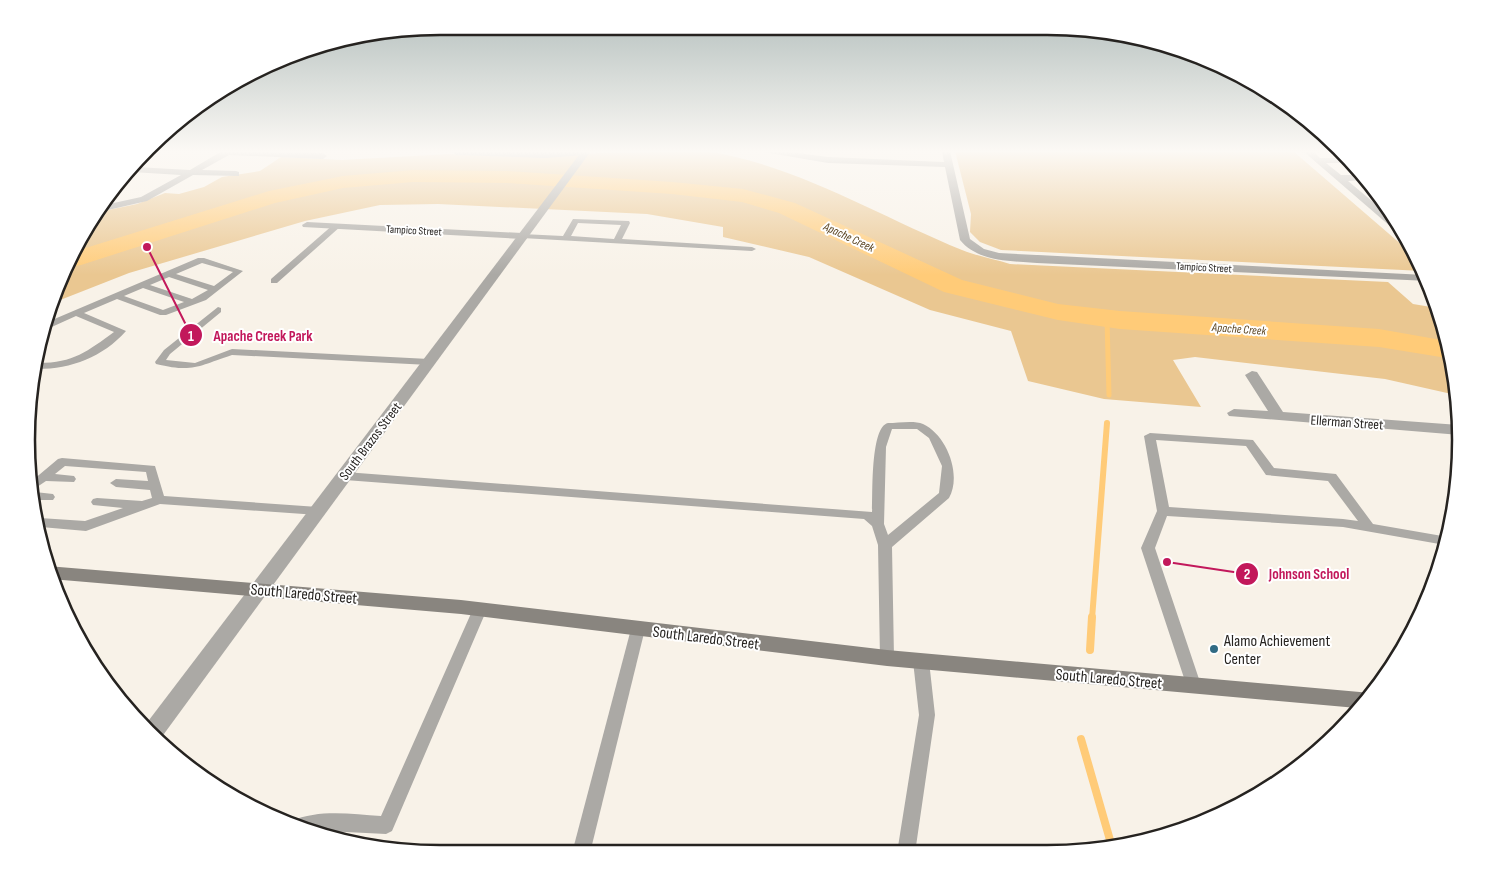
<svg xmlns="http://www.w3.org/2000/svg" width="1487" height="880" font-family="'Sofia Sans Condensed',sans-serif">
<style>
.green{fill:#eac791}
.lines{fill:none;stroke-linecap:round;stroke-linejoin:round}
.stream-far2{stroke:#ffcb78;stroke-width:5}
.stream-far1{stroke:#ffcb78;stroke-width:6}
.stream{stroke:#ffcb78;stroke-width:8}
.river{fill:#ffcb78;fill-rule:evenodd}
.service{fill:#aba9a5;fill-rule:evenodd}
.minor{fill:#aba9a5;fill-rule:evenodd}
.tertiary{fill:#aba9a5;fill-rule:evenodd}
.secondary{fill:#89857f;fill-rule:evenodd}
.poi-dot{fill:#316b84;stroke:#fff;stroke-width:2}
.labels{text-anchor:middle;stroke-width:4;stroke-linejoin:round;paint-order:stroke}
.far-street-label{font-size:11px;fill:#262320;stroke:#fff}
.far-water-label{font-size:12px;font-style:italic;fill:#594320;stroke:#fff}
.street-label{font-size:14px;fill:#262320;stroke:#fff}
.near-street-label{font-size:16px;fill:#262320;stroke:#fff}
.near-poi-label{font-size:16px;fill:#262320;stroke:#fff;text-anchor:start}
.rim{fill:none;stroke:#262320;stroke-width:2.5}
.leader{fill:none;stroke:#c2185b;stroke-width:2}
.callout-dot{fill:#c2185b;stroke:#fff;stroke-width:2}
.mark-label{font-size:15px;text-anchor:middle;font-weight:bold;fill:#fff}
.callout-label{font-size:15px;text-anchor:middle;font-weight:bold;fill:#c2185b;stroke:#fff;stroke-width:4;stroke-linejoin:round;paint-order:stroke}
</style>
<rect width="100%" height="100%" fill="#f8f2e8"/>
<g class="green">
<path d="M705 151C795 164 879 216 962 250 977 256 994 259 1010 264L1388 282 1413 304 1437 308 1453 360 1456 395 1385 379 1195 357 1173 360 1201 407 1104 399 1028 381 1011 331 930 310 809 257 723 237V227L647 214 438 204 380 205 305 221 129 273 50 304 94 213 137 204 165 193 179 194 204 187 222 177 260 171 281 157 342 160 448 154 541 157 599 153Z"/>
<path d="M955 151H1293L1417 258 1423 271 1001 250 980 242 970 232 971 214Z"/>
</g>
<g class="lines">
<path class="stream-far2" d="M1107 319 1109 395"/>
<path class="stream-far1" d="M1092 619 1107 423"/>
<g class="stream">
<path d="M1090 650 1092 617"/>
<path d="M1081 739 1112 847"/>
</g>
<path class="river" d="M413 170 508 171 672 182 743 189 795 203 962 280 1058 304 1120 311 1379 329 1447 341 1453 359 1379 347 1120 329 1058 320 944 292 779 213 742 202 672 194 508 183 413 182 343 188 275 203 81 265 68 267 76 251 269 191 343 176Z"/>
<g class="service">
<path d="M573 219 629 221 630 223 622 239 752 247 756 249 752 251 522 238 518 236 522 234 563 236ZM578 223 621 225 614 239 571 236Z"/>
<path d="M334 224 341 226 277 283H271V279Z"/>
<path d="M198 258H204L243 271 206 300 166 315H160L117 299 84 313 126 331C103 357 71 369 38 369L39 363C73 363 88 351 114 332L76 316 45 330V323ZM202 263 233 272 214 286 176 274ZM169 277 208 290 192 299 150 285ZM143 288 184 302 163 310 124 296Z"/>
<path d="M218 307 221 308V312L170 354 166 360 195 363 232 349 429 359 434 362 429 365 232 355C198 366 194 373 156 364L155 362 164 350Z"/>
<path d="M888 423C898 423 914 420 923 424 947 435 962 475 949 498L892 547 894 658 892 662 887 664 882 662 880 658 878 545 872 526 864 519 345 480 339 476 345 472 872 512C873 496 870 427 888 423ZM892 429H917L929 438 942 466 939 493 888 535 884 524 886 447Z"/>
<path d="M1150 433 1253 440 1274 468 1336 474 1373 524 1448 537 1445 545 1343 527 1167 516 1155 548 1201 685 1198 690 1193 692 1188 690 1141 548 1157 511 1144 436ZM1156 440 1246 446 1266 475 1328 481 1358 521 1343 519 1169 507Z"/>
<path d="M62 458 155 466 164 496 318 507 322 508 324 511 322 514 318 515 160 504 86 531 41 527 40 518 85 521 123 508 93 505 91 502 93 499 97 498 142 501 152 498 150 490 116 487 110 483 116 479 148 481 146 472 65 466 55 474 74 476 76 479 74 482 46 481 34 489 33 480 58 459Z"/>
<path d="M35 492 53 494 55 497 53 500H36Z"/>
<path d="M480 603 485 605 487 609 392 831 386 834 326 831 313 833 290 823 291 821C319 809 351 814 381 816L473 609 475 605Z"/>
<path d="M638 623 643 625 645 629 590 853H572L631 629 633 625Z"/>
<path d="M921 655 926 657 929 661 935 715 915 853H897L919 715 913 661 916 657Z"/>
</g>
<g class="minor">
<path d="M222 151 323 153 327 156 323 159 229 155 202 170 236 171 239 172V176L193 175 147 201 95 213 100 206 141 197 181 175 132 172 136 167 190 170Z"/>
<path d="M757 151H783L828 157 944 162 942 151H950L970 239 984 249 999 253 1425 275 1429 281 1037 263C1011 261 978 262 960 240L945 167 828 163Z"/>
<path d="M1303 151H1313L1320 158H1349L1353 163H1326L1341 175H1362L1367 180 1348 181 1397 222 1404 234 1398 233Z"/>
<path d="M452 152V151L590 152 586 155 545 158 456 155Z"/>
<path d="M307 222 522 233 527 236 522 239 303 227 302 225Z"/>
<path d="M1252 371 1257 372 1283 412 1459 425 1460 435 1229 416 1227 413 1234 409 1268 411 1245 375Z"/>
</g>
<path class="tertiary" d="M582 151H591L161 738 146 724Z"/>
<path class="secondary" d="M47 566 461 600 887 650 1371 693 1357 708 887 666 461 614 51 579Z"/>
</g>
<linearGradient id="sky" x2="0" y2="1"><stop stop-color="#b1bdbb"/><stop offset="0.55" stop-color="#fcf9f5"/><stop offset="1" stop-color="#fcf9f5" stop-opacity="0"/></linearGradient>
<rect width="1487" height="275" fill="url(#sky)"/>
<circle class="poi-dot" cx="1214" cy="649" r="5"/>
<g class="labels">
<g class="far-street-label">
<text transform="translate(414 230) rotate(3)" y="4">Tampico Street</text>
<text transform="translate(1204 267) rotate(3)" y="4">Tampico Street</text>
</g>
<g class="far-water-label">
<text transform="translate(849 237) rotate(25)" y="4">Apache Creek</text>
<text transform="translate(1239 329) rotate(4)" y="4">Apache Creek</text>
</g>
<g class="street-label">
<text transform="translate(1347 422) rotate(4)" y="5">Ellerman Street</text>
<text transform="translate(370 441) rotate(-53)" y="5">South Brazos Street</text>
</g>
<g class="near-street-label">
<text transform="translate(304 593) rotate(5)" y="6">South Laredo Street</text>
<text transform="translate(706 637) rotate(7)" y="6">South Laredo Street</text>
<text transform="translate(1109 678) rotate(5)" y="6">South Laredo Street</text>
</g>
<g class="near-poi-label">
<text x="1224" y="646">Alamo Achievement<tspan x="1224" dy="18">Center</tspan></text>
</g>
</g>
<path d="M0 0H1487V880H0ZM440 35H1047A405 405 0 0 1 1452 440V440A405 405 0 0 1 1047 845H440A405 405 0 0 1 35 440V440A405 405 0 0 1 440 35Z" fill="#fff" fill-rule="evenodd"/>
<path class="rim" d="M440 35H1047A405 405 0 0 1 1452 440V440A405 405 0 0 1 1047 845H440A405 405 0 0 1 35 440V440A405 405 0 0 1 440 35Z"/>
<path class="leader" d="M147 247L191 335M1167 562L1247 574"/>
<g class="callout-dot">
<circle cx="147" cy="247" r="5"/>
<circle cx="1167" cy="562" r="5"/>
<circle cx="191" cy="335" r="12"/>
<circle cx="1247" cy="574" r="12"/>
</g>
<g class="mark-label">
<text x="191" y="341">1</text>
<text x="1247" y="579">2</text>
</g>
<g class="callout-label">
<text x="263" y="341">Apache Creek Park</text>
<text x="1309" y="579">Johnson School</text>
</g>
</svg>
